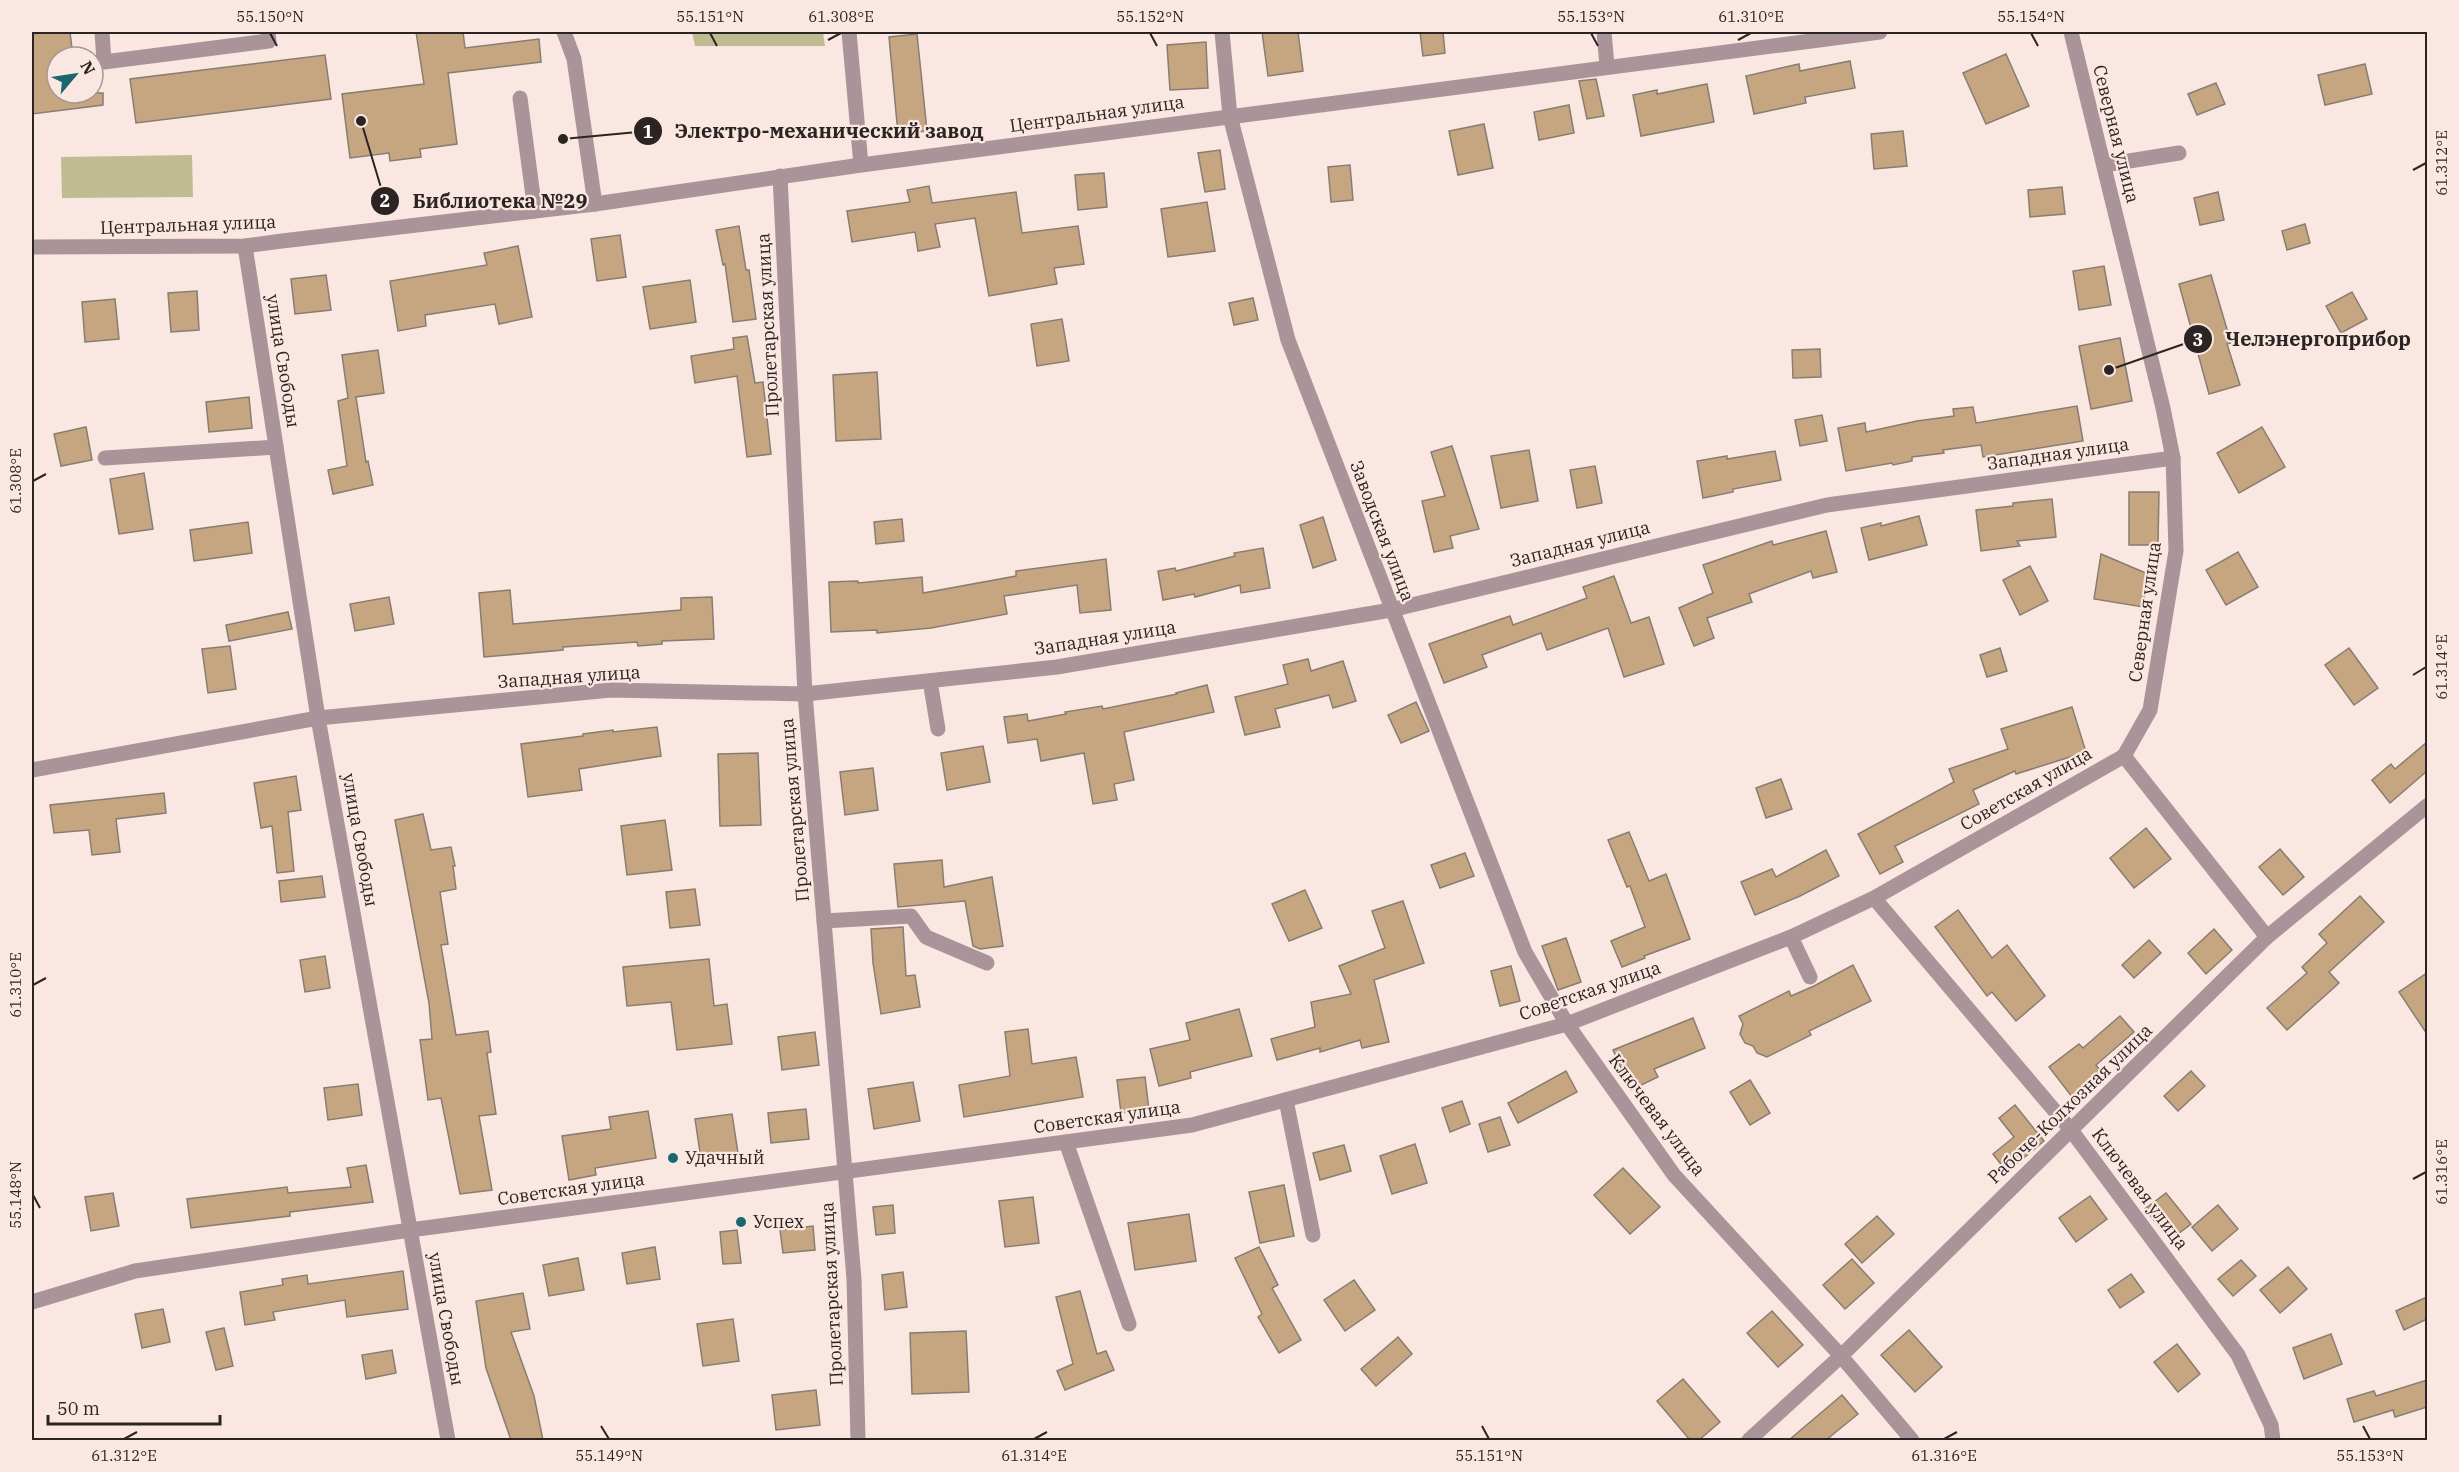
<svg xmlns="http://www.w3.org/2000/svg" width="2459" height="1472" font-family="'IBM Plex Serif',serif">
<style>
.green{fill:#bebc90}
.building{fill:#c6a680;stroke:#877d71;stroke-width:1.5}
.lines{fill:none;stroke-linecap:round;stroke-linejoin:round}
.minor{stroke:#ab9499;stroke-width:15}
.ticks{fill:none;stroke:#2b2422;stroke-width:2}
.poi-dot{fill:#1b6770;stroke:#fae7e2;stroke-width:2}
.labels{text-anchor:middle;stroke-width:4.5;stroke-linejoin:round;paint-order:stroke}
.street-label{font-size:18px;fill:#2b2422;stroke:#fae7e2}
.poi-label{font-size:18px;fill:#2b2422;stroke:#fae7e2;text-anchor:start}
.leader{fill:none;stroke:#2b2422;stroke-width:2}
.callout-dot{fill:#2b2422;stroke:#fae7e2;stroke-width:2}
.mark-label{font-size:18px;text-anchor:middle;font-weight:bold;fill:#fff}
.callout-label{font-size:20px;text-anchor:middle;font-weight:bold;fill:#2b2422;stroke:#fae7e2;stroke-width:4.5;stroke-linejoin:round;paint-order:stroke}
.neatline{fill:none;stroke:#2b2422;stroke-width:2}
.ticks-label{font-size:15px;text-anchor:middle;fill:#2b2422}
</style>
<rect width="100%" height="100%" fill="#fae7e2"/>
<g class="green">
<path d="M692 32H823L825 46H695Z"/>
<path d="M192 155 193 197 62 198 61 157Z"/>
</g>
<g class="building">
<path d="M32 32H70L73 57H57V93H103V105L32 114Z"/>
<path d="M416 32H463L465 48 539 39 541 62 448 73 457 144 420 149 421 157 390 161 389 153 350 158 342 94 424 84Z"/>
<path d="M1262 32H1298L1303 71 1268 76Z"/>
<path d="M1420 32H1443L1445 53 1423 56Z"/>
<path d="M917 34 927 131 898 134 889 37Z"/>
<path d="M1206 42 1208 88 1170 90 1167 45Z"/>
<path d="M2006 54 2029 106 1986 124 1963 73Z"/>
<path d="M325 55 331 99 136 123 130 79Z"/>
<path d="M1850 61 1855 88 1805 97 1806 103 1754 114 1746 76 1799 64 1800 71Z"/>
<path d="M2365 64 2372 94 2325 105 2318 75Z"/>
<path d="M1596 79 1604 116 1587 119 1579 81Z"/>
<path d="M2216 83 2225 104 2197 115 2188 94Z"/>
<path d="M1707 84 1714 122 1641 136 1633 95 1657 90V94Z"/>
<path d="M1569 105 1574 133 1539 140 1534 112Z"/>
<path d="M1484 124 1493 168 1458 175 1449 131Z"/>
<path d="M1903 131 1907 166 1874 169 1871 134Z"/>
<path d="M1220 150 1225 189 1205 192 1198 153Z"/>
<path d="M1350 165 1353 200 1331 202 1328 167Z"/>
<path d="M1104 173 1107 207 1078 210 1075 175Z"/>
<path d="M929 186 932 203 1016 192 1022 233 1078 226 1084 264 1054 268 1057 284 989 296 975 218 935 224 940 247 918 251 915 232 852 242 847 211 910 202 907 190Z"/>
<path d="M2062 187 2065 214 2030 217 2028 190Z"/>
<path d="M2218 192 2224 220 2200 225 2194 198Z"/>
<path d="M1207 202 1215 251 1168 257 1161 209Z"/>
<path d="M2305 224 2310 243 2287 250 2282 231Z"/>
<path d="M739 226 746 270H749L756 319 733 322 725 264 723 265 716 230Z"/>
<path d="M620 235 626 277 597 281 591 239Z"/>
<path d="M518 246 532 317 499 324 495 304 425 315 426 326 398 331 390 281 487 265 484 253Z"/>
<path d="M2104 266 2111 305 2079 310 2073 271Z"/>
<path d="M326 275 331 310 295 314 291 279Z"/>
<path d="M2211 275 2231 343 2227 344 2240 385 2209 394 2179 284Z"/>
<path d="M690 280 696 322 650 329 643 287Z"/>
<path d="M197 291 199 330 171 332 168 293Z"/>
<path d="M2352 292 2367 319 2341 333 2326 306Z"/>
<path d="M1253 298 1258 320 1234 325 1229 303Z"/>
<path d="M115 299 119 339 85 342 82 302Z"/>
<path d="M1062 319 1069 361 1037 366 1031 324Z"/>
<path d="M747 336 755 383 763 382 771 454 747 457 737 376 695 383 691 356 734 349 733 338Z"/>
<path d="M2120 338 2132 401 2091 409 2079 346Z"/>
<path d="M1820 349 1821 377 1793 378 1792 350Z"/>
<path d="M378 350 384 393 356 397 366 462 368 461 373 485 333 494 328 470 347 466 338 401 348 398 342 355Z"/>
<path d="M877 372 881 439 836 441 833 375Z"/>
<path d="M249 397 252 428 209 432 206 402Z"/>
<path d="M2077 406 2083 441 1983 457 1981 445 1943 450 1944 453 1912 457V461L1893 465 1892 463 1846 471 1838 428 1865 423 1866 432 1917 421 1954 416 1953 409 1973 407 1976 423Z"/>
<path d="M1822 415 1827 441 1800 446 1795 420Z"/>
<path d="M86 427 92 460 61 466 54 434Z"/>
<path d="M2262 427 2285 467 2239 493 2217 453Z"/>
<path d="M1452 446 1479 529 1450 536 1453 548 1434 552 1422 501 1445 496 1431 452Z"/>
<path d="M1529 450 1538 501 1501 508 1491 456Z"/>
<path d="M1775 451 1781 480 1733 489V492L1703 498 1697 461 1727 456V459Z"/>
<path d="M1595 466 1602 503 1577 508 1570 470Z"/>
<path d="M144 473 153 529 119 534 110 479Z"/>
<path d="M2129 492H2159L2158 545H2129Z"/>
<path d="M2052 499 2056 537 2017 541 2020 546 1981 551 1976 510 2013 506V503Z"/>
<path d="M1919 516 1927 545 1869 560 1861 528 1881 523V526Z"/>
<path d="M1323 517 1336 560 1313 568 1300 525Z"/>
<path d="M902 519 904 541 876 544 874 522Z"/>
<path d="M248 522 252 553 194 561 190 530Z"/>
<path d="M1826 531 1837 572 1813 578 1811 571 1749 594 1752 602 1707 618 1714 638 1694 646 1679 608 1713 593 1703 565 1772 541 1773 545Z"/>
<path d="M1263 548 1270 588 1241 593 1240 585 1195 597 1194 594 1163 600 1158 571 1175 568 1176 571 1235 556 1234 553Z"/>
<path d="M2238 552 2258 587 2226 605 2206 570Z"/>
<path d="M2101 554 2148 574 2143 607 2094 599Z"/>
<path d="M1106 559 1111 610 1080 613 1077 585 1004 596 1007 614 931 628 877 633V630L831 632 829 582 858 581V583L922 577 923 593 1016 576V571Z"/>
<path d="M2030 566 2048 601 2020 615 2003 580Z"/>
<path d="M1614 576 1631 623 1649 617 1664 664 1624 677 1608 628 1547 650 1541 633 1482 655 1487 667 1444 683 1429 644 1510 616 1513 625 1587 598 1583 587Z"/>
<path d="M510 590 513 624 681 610V598L712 597 714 639 662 641V644L638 646 637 642 563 647V650L484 657 479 593Z"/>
<path d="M389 597 394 624 355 631 350 604Z"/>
<path d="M288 612 292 629 229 641 226 625Z"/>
<path d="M230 646 236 689 208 693 202 649Z"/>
<path d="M2000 648 2007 671 1987 677 1980 655Z"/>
<path d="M2349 648 2378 688 2354 705 2325 665Z"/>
<path d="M1308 659 1311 671 1343 661 1356 701 1333 708 1329 695 1275 709 1280 727 1245 735 1235 697 1288 684 1283 665Z"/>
<path d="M1207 685 1214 712 1124 732 1134 780 1114 784 1117 800 1093 804 1084 753 1041 761 1037 739 1008 743 1004 717 1027 714 1028 721 1066 714 1065 712 1102 706 1103 709 1177 694 1176 693Z"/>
<path d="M1416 702 1429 731 1401 743 1388 715Z"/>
<path d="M2072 707 2086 752 2016 774 2015 771 1973 790 1979 804 1895 846 1903 862 1880 874 1858 834 1954 782 1949 769 2008 749 2001 729Z"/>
<path d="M657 727 661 756 579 769 582 790 528 797 521 744 583 736V734L613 730V732Z"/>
<path d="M2427 742V771L2390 803 2372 780 2391 764 2395 769Z"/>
<path d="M983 746 990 782 947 790 941 753Z"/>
<path d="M758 753 761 825 720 826 718 754Z"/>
<path d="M873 768 878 810 845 815 840 772Z"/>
<path d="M296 776 301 810 288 812 294 871 277 873 272 826 261 828 254 783Z"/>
<path d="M1781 779 1792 809 1766 818 1756 788Z"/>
<path d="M164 793 166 813 116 819 120 852 92 855 89 830 54 833 50 805Z"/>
<path d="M423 814 431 850 451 847 455 866H453L456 889 440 892 448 944 441 945 456 1035 488 1031 491 1052 487 1053 496 1114 479 1116 492 1190 460 1194 441 1098 428 1100 420 1040 432 1039 429 1003 395 820Z"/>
<path d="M665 820 672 870 627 875 621 826Z"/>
<path d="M2146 828 2171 859 2134 888 2110 858Z"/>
<path d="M1629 832 1649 881 1666 874 1690 939 1644 956 1645 958 1622 967 1611 941 1645 927 1630 886 1627 887 1608 840Z"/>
<path d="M2280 849 2304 877 2283 895 2259 867Z"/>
<path d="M1826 850 1839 876 1800 896 1755 915 1741 882 1772 869 1776 877Z"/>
<path d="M1465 853 1474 876 1440 888 1431 865Z"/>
<path d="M942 860 944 887 992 877 1003 946 980 949 973 946 965 901 898 907 894 864Z"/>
<path d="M322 876 325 897 281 902 279 881Z"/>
<path d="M695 889 700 925 670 928 666 892Z"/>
<path d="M1305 890 1322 928 1289 941 1272 904Z"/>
<path d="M2360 896 2384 922 2329 972 2339 983 2287 1030 2267 1008 2307 973 2302 967 2327 943 2319 934Z"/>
<path d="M1403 901 1424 963 1374 980 1389 1042 1362 1048 1360 1040 1320 1052V1048L1277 1060 1271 1039 1315 1027 1311 1002 1351 994 1339 966 1385 948 1372 911Z"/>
<path d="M1958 910 1992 958 2007 945 2045 996 2016 1021 1992 992 1987 996 1935 927Z"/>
<path d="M903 927 906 976 915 975 920 1007 881 1014 873 963 871 929Z"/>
<path d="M2214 929 2232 950 2206 974 2188 953Z"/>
<path d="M1566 938 1581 982 1558 990 1542 946Z"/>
<path d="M2149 940 2161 953 2134 978 2122 965Z"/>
<path d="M325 956 330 988 305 992 300 960Z"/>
<path d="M709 959 714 1006 727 1004 732 1044 677 1050 671 1002 627 1006 623 967Z"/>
<path d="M1853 965 1871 1001 1809 1031 1811 1035 1767 1057 1757 1053 1753 1046 1745 1043 1740 1034 1743 1024 1739 1016 1789 991 1791 996 1814 986Z"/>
<path d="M1511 966 1520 1001 1500 1006 1491 971Z"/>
<path d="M2427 973V1034L2399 992Z"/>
<path d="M1239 1009 1252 1056 1190 1072 1191 1078 1159 1086 1150 1049 1190 1040 1186 1023Z"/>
<path d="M2120 1016 2134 1032 2096 1065 2106 1078 2076 1102 2049 1067 2079 1044 2083 1048Z"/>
<path d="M1693 1018 1705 1048 1654 1069 1658 1077 1631 1090 1613 1050Z"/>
<path d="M1028 1029 1032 1064 1076 1057 1083 1097 964 1117 959 1085 1010 1076 1005 1032Z"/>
<path d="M815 1032 819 1065 782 1070 778 1037Z"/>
<path d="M1566 1071 1577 1092 1518 1123 1508 1103Z"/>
<path d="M2191 1071 2205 1086 2178 1111 2164 1096Z"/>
<path d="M1145 1077 1149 1110 1121 1113 1117 1080Z"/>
<path d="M1750 1080 1770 1113 1750 1125 1730 1092Z"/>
<path d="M913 1082 920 1121 874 1129 868 1089Z"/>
<path d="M358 1084 362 1115 328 1120 324 1088Z"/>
<path d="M1462 1101 1470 1124 1450 1132 1442 1108Z"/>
<path d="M2015 1105 2044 1141 2007 1172 1993 1154 2014 1137 1999 1118Z"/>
<path d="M806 1109 809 1139 771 1143 768 1113Z"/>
<path d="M648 1111 656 1158 595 1168 596 1175 569 1180 562 1136 611 1129 609 1117Z"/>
<path d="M732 1114 738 1153 701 1159 695 1119Z"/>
<path d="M1500 1117 1510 1145 1488 1152 1479 1124Z"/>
<path d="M1415 1144 1427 1183 1392 1194 1380 1156Z"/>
<path d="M1344 1145 1351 1171 1320 1180 1313 1153Z"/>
<path d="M366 1165 373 1202 290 1212V1216L191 1228 187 1199 287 1187 288 1193 351 1187 347 1168Z"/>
<path d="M1623 1168 1660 1207 1630 1234 1594 1195Z"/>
<path d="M1284 1185 1294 1236 1260 1243 1249 1192Z"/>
<path d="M113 1193 119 1226 91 1231 85 1197Z"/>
<path d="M2166 1193 2191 1224 2170 1240 2145 1209Z"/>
<path d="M2090 1196 2107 1219 2076 1242 2059 1218Z"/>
<path d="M1033 1197 1039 1243 1005 1247 999 1201Z"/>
<path d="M893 1205 895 1233 876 1235 873 1207Z"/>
<path d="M2218 1205 2238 1229 2212 1251 2192 1227Z"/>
<path d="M1189 1214 1196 1261 1135 1270 1128 1223Z"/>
<path d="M1877 1216 1894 1234 1862 1263 1845 1244Z"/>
<path d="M813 1226 815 1250 783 1253 780 1230Z"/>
<path d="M737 1230 741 1263 723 1264 720 1232Z"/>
<path d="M655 1247 660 1279 627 1284 622 1253Z"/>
<path d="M1259 1247 1278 1285 1272 1288 1301 1340 1279 1353 1258 1317 1262 1314 1235 1258Z"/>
<path d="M578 1258 584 1290 549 1296 543 1265Z"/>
<path d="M1852 1259 1874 1283 1845 1309 1823 1285Z"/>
<path d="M2241 1260 2256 1276 2233 1296 2218 1279Z"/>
<path d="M2288 1267 2307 1289 2280 1313 2260 1290Z"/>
<path d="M403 1271 408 1309 347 1317 345 1300 273 1312 275 1320 245 1325 240 1292 283 1285 282 1279 307 1275 308 1284Z"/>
<path d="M903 1272 907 1307 885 1310 882 1275Z"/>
<path d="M2131 1274 2144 1292 2120 1308 2108 1290Z"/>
<path d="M1354 1280 1375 1310 1345 1331 1324 1300Z"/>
<path d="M1080 1291 1097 1354 1106 1351 1114 1370 1065 1390 1057 1371 1073 1364 1056 1297Z"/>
<path d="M523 1293 530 1329 511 1332 534 1396 543 1440H511L486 1368 476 1301Z"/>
<path d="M2427 1297V1319L2404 1330 2396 1311Z"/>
<path d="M163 1309 170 1342 142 1348 135 1314Z"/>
<path d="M1772 1311 1803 1345 1778 1367 1747 1333Z"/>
<path d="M733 1319 739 1361 703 1366 697 1324Z"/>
<path d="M224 1328 233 1366 216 1370 206 1332Z"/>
<path d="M1909 1330 1942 1367 1915 1392 1881 1355Z"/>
<path d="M966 1331 969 1392 912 1394 910 1333Z"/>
<path d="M2331 1334 2342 1364 2304 1379 2293 1348Z"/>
<path d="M1398 1337 1412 1354 1376 1386 1361 1369Z"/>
<path d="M2177 1344 2200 1374 2178 1392 2154 1362Z"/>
<path d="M392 1350 396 1373 366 1379 362 1355Z"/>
<path d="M1683 1379 1720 1422 1699 1440H1690L1657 1401Z"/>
<path d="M2427 1380V1407L2395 1417 2393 1410 2354 1422 2347 1399 2374 1391 2376 1396Z"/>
<path d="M816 1390 820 1425 776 1430 772 1395Z"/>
<path d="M1842 1395 1858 1414 1826 1440H1789Z"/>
</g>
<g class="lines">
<g class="minor">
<path d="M102 32 104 62 269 41 268 32"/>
<path d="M564 32 574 59 595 204"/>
<path d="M849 32 861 165"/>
<path d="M1222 32 1230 116 1288 340 1525 952 1567 1024 1674 1175 1841 1356 1912 1440"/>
<path d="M1604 32 1607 66"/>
<path d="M2071 32 2163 408 2173 458 2176 551 2150 710 2124 756 2267 937"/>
<path d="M520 98 535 211"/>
<path d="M2104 165 2179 153"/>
<path d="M780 176 805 694 854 1279 858 1440"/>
<path d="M245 246 318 718 448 1440"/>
<path d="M32 247 245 246 282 241 595 204 861 165 1880 32"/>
<path d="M105 458 276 447"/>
<path d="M930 681 938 729"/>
<path d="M32 770 318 718 611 690 805 694 1057 667 1391 610 1827 505 2173 458"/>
<path d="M1874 898 2071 1130 2238 1355 2271 1425 2273 1440"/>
<path d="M824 921 911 916 926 937 987 963"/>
<path d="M1791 937 1810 977"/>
<path d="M1286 1100 1313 1235"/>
<path d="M1066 1142 1129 1324"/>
<path d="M32 1302 135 1271 410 1230 1192 1125 1567 1024 1791 937 1874 898 2124 756"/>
<path d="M1749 1440 1841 1356 2267 937 2428 805"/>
</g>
</g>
<path class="ticks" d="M270 33 277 46M710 33 717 46M1150 33 1157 46M1591 33 1598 46M2031 33 2038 46M828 40 841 33M1738 40 1751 33M2413 170 2426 163M33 481 46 474M2413 675 2426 667M33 985 46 978M2413 1179 2426 1172M33 1195 40 1208M601 1426 609 1439M1482 1426 1489 1439M2363 1426 2370 1439M124 1439 137 1432M1034 1439 1047 1432M1944 1439 1957 1432"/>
<g class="poi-dot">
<circle cx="673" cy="1158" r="6"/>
<circle cx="741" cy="1222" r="6"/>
</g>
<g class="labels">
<g class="street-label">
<text transform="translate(1097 114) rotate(-8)" y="6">Центральная улица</text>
<text transform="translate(2116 134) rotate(76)" y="6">Северная улица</text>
<text transform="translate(188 225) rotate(-2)" y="6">Центральная улица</text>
<text transform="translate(768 325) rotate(-93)" y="6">Пролетарская улица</text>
<text transform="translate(283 361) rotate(81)" y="6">улица Свободы</text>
<text transform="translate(2058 454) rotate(-8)" y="6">Западная улица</text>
<text transform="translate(1382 531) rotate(69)" y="6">Заводская улица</text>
<text transform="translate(1580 544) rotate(-14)" y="6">Западная улица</text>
<text transform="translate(2145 612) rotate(-82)" y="6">Северная улица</text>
<text transform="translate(1105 638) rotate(-9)" y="6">Западная улица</text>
<text transform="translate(569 677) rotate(-4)" y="6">Западная улица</text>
<text transform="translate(2026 789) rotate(-30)" y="6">Советская улица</text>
<text transform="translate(795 810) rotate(-95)" y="6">Пролетарская улица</text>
<text transform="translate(360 840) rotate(80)" y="6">улица Свободы</text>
<text transform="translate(1590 991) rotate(-19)" y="6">Советская улица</text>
<text transform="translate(2070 1104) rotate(-44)" y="6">Рабоче-Колхозная улица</text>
<text transform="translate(1657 1115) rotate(53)" y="6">Ключевая улица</text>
<text transform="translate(1107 1117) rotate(-8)" y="6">Советская улица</text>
<text transform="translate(571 1189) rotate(-8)" y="6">Советская улица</text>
<text transform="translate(2140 1189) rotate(53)" y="6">Ключевая улица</text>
<text transform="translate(832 1294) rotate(-93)" y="6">Пролетарская улица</text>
<text transform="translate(446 1319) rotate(80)" y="6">улица Свободы</text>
</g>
<g class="poi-label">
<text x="685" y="1164">Удачный</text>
<text x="753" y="1228">Успех</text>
</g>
</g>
<path class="leader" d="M563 139L648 131M361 121L385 201M2109 370L2198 339"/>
<g class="callout-dot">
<circle cx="563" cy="139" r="6"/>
<circle cx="361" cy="121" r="6"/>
<circle cx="2109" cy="370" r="6"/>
<circle cx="648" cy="131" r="15"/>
<circle cx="385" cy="201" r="15"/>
<circle cx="2198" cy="339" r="15"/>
</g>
<g class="mark-label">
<text x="648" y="138">1</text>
<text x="385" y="207">2</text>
<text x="2198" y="346">3</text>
</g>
<g class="callout-label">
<text x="829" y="138">Электро-механический завод</text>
<text x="500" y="208">Библиотека №29</text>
<text x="2318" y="346">Челэнергоприбор</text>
</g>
<rect width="2459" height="1472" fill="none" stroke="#fae7e2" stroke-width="66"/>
<g transform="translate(75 75) rotate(61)"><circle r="28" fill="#fae7e2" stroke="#a79995" stroke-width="1.5"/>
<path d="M0-4.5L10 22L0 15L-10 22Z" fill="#1b6770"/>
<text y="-9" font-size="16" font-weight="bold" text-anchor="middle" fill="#2b2422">N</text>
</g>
<path d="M48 1415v9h172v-9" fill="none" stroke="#2b2422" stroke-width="3"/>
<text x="57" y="1415" font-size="18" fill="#2b2422" stroke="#fae7e2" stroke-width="4.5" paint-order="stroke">50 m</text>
<rect x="33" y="33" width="2393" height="1406" class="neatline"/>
<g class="ticks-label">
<text x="270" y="22">55.150°N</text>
<text x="710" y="22">55.151°N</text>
<text x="841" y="22">61.308°E</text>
<text x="1150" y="22">55.152°N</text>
<text x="1591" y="22">55.153°N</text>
<text x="1751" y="22">61.310°E</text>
<text x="2031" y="22">55.154°N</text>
<text transform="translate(2442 163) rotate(-90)" y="5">61.312°E</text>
<text transform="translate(16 481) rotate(-90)" y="5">61.308°E</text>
<text transform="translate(2442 667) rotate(-90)" y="5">61.314°E</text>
<text transform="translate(16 985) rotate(-90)" y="5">61.310°E</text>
<text transform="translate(2442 1172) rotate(-90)" y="5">61.316°E</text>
<text transform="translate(16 1195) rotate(-90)" y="5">55.148°N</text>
<text x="124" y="1461">61.312°E</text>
<text x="609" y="1461">55.149°N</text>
<text x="1034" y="1461">61.314°E</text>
<text x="1489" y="1461">55.151°N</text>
<text x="1944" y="1461">61.316°E</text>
<text x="2370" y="1461">55.153°N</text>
</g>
</svg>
